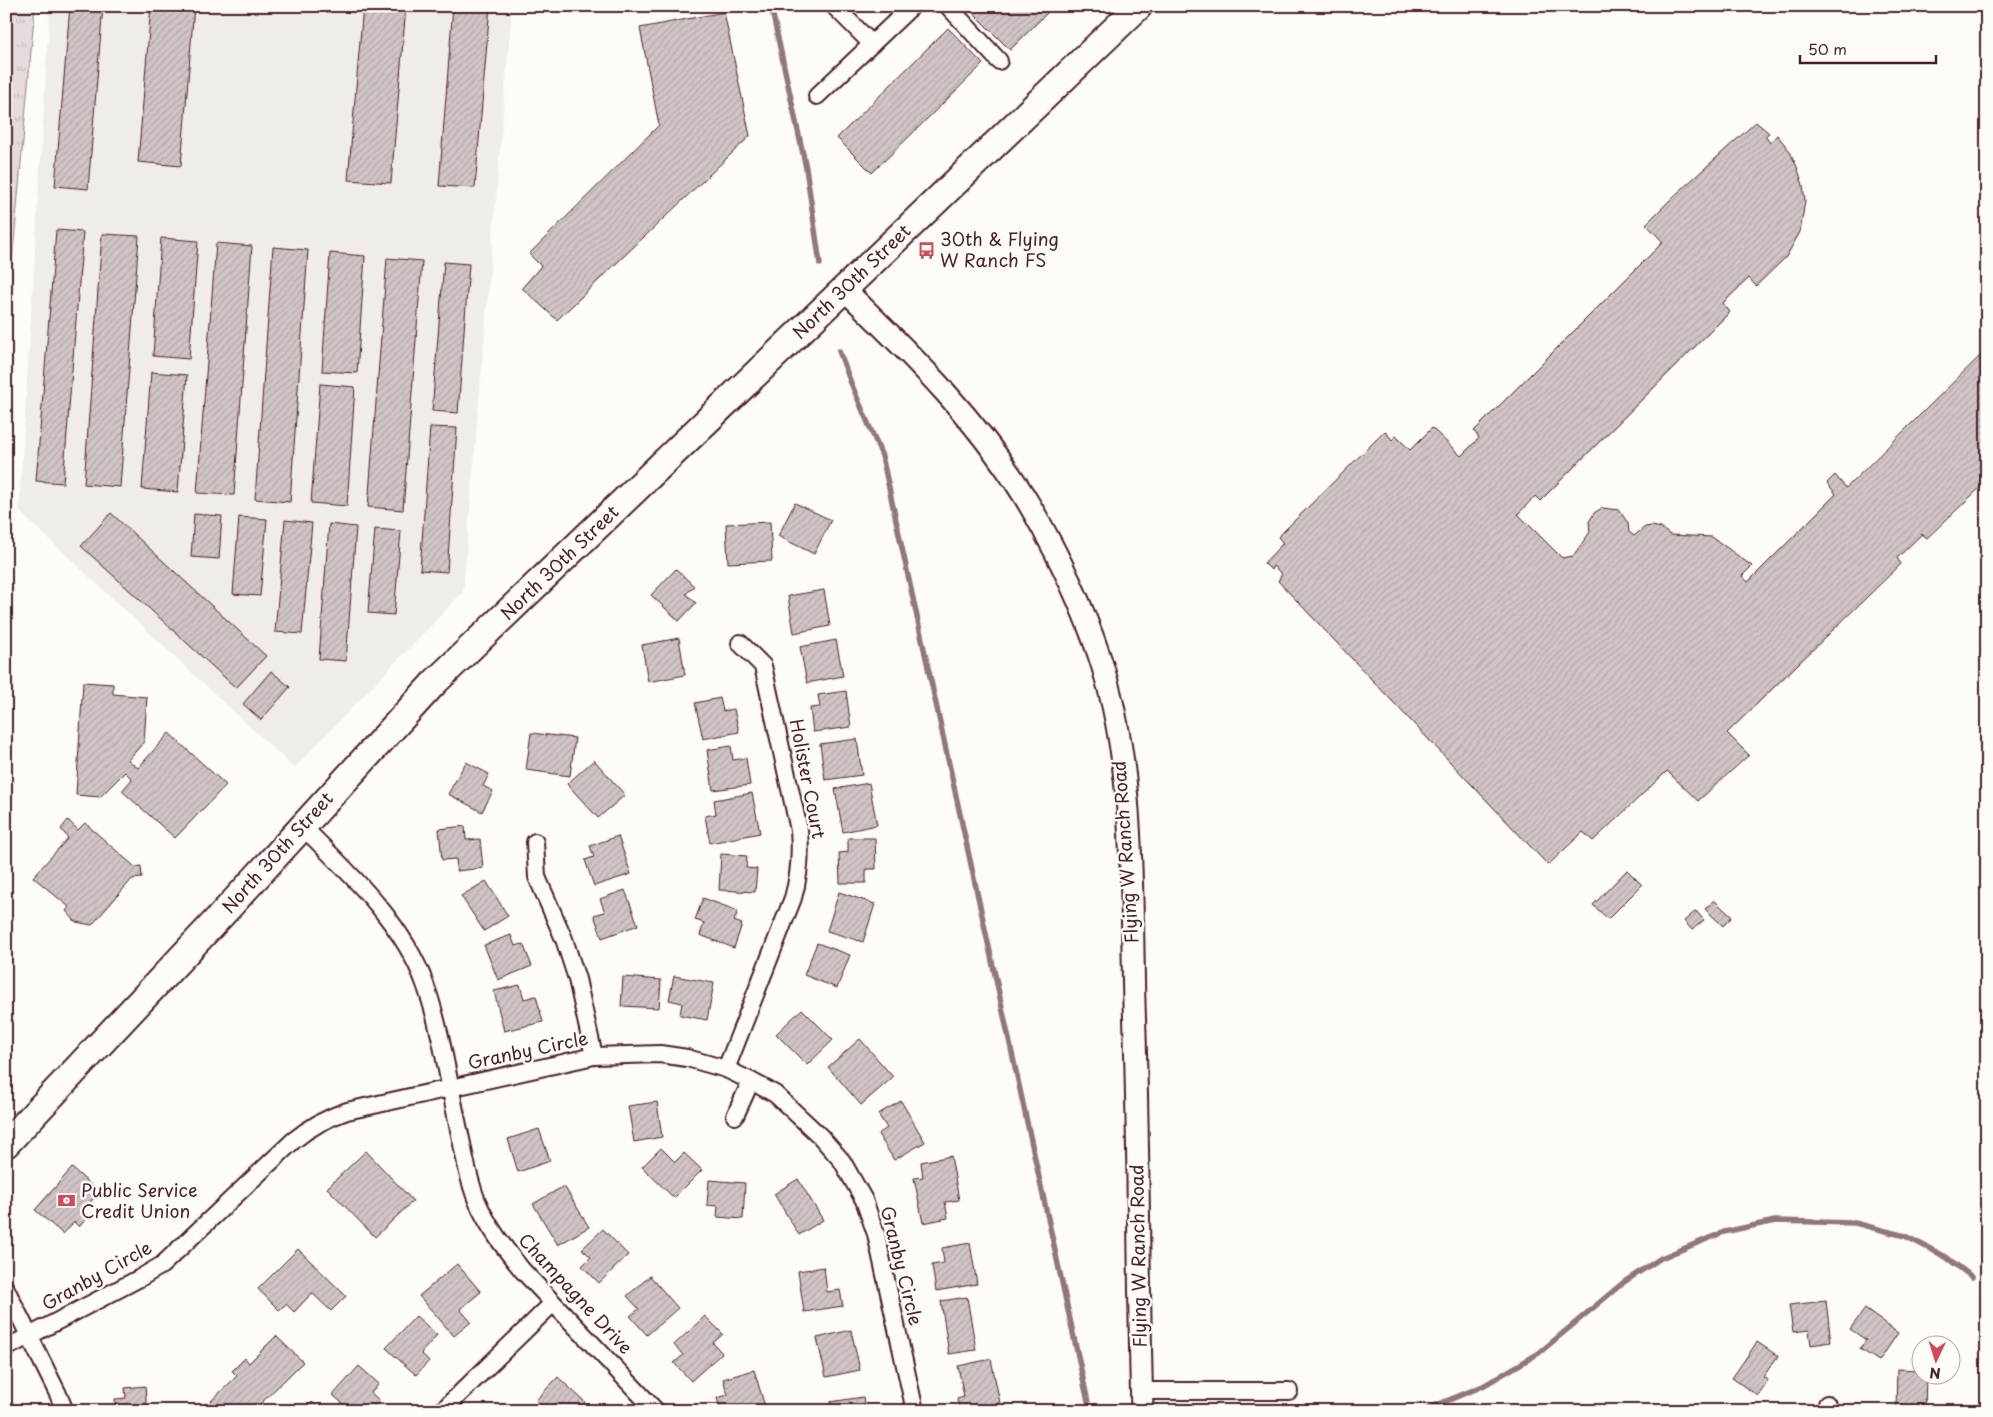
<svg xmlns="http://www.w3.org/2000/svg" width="1993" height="1417" font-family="'Playpen Sans',sans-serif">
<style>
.built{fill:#f0ece8}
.grass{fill:url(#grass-tufts);stroke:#967e82}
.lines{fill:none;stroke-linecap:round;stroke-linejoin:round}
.stream{stroke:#91777b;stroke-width:5.5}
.building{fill:url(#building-hatch);stroke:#4a1f2b}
.minor-casing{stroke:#4a1f2b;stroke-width:20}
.tertiary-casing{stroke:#4a1f2b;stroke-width:25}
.primary-casing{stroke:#4a1f2b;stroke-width:30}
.minor{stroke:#fdfcf7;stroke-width:16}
.tertiary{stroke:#fdfcf7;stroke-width:21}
.primary{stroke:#fdfcf7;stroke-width:26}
.labels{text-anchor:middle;stroke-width:5;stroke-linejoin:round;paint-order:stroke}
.poi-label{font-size:18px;fill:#4a1f2b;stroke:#fdfcf7;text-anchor:start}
.street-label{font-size:18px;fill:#4a1f2b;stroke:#fdfcf7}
</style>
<defs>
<pattern id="grass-tufts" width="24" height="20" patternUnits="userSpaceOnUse" patternTransform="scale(1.25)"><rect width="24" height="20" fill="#e3dcda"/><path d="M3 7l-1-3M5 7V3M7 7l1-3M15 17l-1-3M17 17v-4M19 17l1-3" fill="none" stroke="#c4bcbb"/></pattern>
<pattern id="building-hatch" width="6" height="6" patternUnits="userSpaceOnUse" patternTransform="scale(1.25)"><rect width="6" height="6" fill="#d0c5c4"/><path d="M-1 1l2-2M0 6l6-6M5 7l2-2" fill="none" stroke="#b4a9a9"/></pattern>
</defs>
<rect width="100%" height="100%" fill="#fdfcf7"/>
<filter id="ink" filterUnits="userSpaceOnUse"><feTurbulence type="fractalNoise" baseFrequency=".02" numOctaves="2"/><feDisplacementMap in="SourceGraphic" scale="10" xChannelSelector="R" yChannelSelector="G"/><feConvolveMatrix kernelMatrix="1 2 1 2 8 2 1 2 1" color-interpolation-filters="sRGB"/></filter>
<g filter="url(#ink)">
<path class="built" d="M50 6H512L463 592 294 768 19 511Z"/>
<path class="grass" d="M6 6H35L6 331Z"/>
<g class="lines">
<g class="stream">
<path d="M771 6 806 168 820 264"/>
<path d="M839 351 851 383 882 456 1088 1402"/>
<path d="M1422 1411 1483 1386 1539 1353 1624 1282 1661 1258 1724 1232 1775 1221 1855 1223 1905 1236 1946 1257 1972 1277"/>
</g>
</g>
<g class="building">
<path d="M70 6H103L88 189 55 186Z"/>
<path d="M151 6H194L181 166 138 162Z"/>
<path d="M363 6H406L391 183 348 180Z"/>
<path d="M453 6H490L475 188 439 186Z"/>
<path d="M972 6H1054L1010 50 969 9Z"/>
<path d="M724 12 750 136 557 320 522 288 541 266 529 254 659 125 640 28Z"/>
<path d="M948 28 983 64 872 173 837 138Z"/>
<path d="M1756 122 1769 133 1765 136 1770 143 1777 135 1789 150 1797 167 1803 185 1805 201 1800 232 1786 257 1756 286 1749 278 1723 303 1730 312 1540 501 1535 496 1518 514 1562 558 1573 556 1590 532 1589 522 1594 513 1602 508 1619 510 1628 523 1629 532 1634 536 1645 527 1652 526 1661 528 1670 535 1712 537 1752 566 1742 576 1748 582 1836 494 1827 483 1835 475 1846 488 1987 349V481L1927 538 1922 534 1897 558 1901 564 1727 733 1749 755 1698 801 1667 771 1593 841 1583 832 1548 865 1278 581 1282 574 1273 566 1271 570 1264 563 1283 543 1278 537 1385 431 1392 440 1396 436 1410 450 1432 428 1461 456 1479 438 1474 431 1663 242 1646 224 1673 197Z"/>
<path d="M56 230 83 232 63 483 36 481Z"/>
<path d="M102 234 139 236 120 487 84 484Z"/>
<path d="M161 238 198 241 189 359 153 356Z"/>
<path d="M216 243 252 246 234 495 197 493Z"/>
<path d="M273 247 308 250 290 502 255 499Z"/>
<path d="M330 253 365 256 357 373 322 371Z"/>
<path d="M387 258 422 261 403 510 368 507Z"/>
<path d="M444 262 469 264 458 413 432 411Z"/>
<path d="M151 372 187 375 178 492 142 489Z"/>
<path d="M320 384 355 387 347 506 311 503Z"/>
<path d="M430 427 457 428 447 572 420 570Z"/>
<path d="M795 503 831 520 814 554 778 536Z"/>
<path d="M111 513 266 656 236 688 81 546Z"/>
<path d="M194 514 222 516 219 559 191 557Z"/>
<path d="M239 517 267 519 260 596 233 594Z"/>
<path d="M285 520 312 523 302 634 275 632Z"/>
<path d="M770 522 772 561 728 563 726 524Z"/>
<path d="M329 524 356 527 346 661 319 659Z"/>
<path d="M375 529 401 531 394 615 368 613Z"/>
<path d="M676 569 694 586 686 594 696 603 679 621 651 595Z"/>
<path d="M824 590 830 626 794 633 788 596Z"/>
<path d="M679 638 685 675 648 682 642 645Z"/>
<path d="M836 640 843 676 807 683 800 647Z"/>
<path d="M271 671 290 687 261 720 243 704Z"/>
<path d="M83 682 113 684V694L147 697 144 742 128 760 138 768 169 733 226 785 175 838 122 791 132 779 125 772 100 797 76 795Z"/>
<path d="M846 691 851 727 813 732 810 708 820 707 818 695Z"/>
<path d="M720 698 723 711 734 709 739 732 703 739 695 703Z"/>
<path d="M531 733 575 738 570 776 526 770Z"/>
<path d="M857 739 862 775 825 780 820 744Z"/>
<path d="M731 746 733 760 746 758 750 785 713 790 707 750Z"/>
<path d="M594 760 625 795 598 818 567 784Z"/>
<path d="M466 762 489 774 483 786 493 791 482 812 448 794Z"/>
<path d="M869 783 877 825 843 832 835 789Z"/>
<path d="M752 793 760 833 710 843 705 816 716 814 714 800Z"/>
<path d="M68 820 78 830 85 823 135 867 141 866 142 878 132 879 92 925 76 922 66 911 69 907 33 877 68 838 61 829Z"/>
<path d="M465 826 466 840 480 839 483 868 457 871 456 859 442 860 439 829Z"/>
<path d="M618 836 631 874 594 886 585 860 594 857 590 846Z"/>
<path d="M848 838H875L876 869H866V883H840L839 853 848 852Z"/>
<path d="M721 854 747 856 746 868 757 869 755 892 719 890Z"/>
<path d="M1627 870 1642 885 1608 919 1593 905Z"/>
<path d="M486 881 508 916 484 931 461 896Z"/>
<path d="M625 890 638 925 602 938 594 915 605 912 600 899Z"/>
<path d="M839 892 875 904 863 942 827 931Z"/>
<path d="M703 898 738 911 734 921 742 924 734 948 700 935 704 923 695 920Z"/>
<path d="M1714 900 1732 917 1723 926 1705 909Z"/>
<path d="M1696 911 1704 920 1692 930 1684 921Z"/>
<path d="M511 935 515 946 523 944 532 966 498 980 484 945Z"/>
<path d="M817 943 850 955 837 988 804 975Z"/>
<path d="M674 976 714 983 707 1020 680 1015 682 1003 669 1000Z"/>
<path d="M623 977 661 980 659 1008 621 1006Z"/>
<path d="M520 985 524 999 536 996 543 1022 504 1031 494 991Z"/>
<path d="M802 1009 833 1040 807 1065 776 1034Z"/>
<path d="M860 1039 893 1077 861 1105 828 1067Z"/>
<path d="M901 1101 925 1142 894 1160 878 1134 887 1128 878 1114Z"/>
<path d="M657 1102 662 1137 634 1142 628 1106Z"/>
<path d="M539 1129 550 1161 518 1172 508 1139Z"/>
<path d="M661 1148 675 1162 684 1153 702 1170 674 1198 642 1167Z"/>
<path d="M366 1151 413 1201 375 1237 327 1188Z"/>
<path d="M951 1156 959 1200 945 1202 948 1218 923 1223 914 1178 923 1177 921 1162Z"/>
<path d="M72 1168 99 1192 83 1211 89 1216 79 1227 74 1222 63 1234 35 1210Z"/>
<path d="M798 1179 823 1220 799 1235 774 1194Z"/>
<path d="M709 1180 745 1183 743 1219 717 1217 718 1206 707 1205Z"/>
<path d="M564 1186 589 1227 558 1245 533 1204Z"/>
<path d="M603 1229 628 1255 599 1283 582 1266 591 1257 582 1249Z"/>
<path d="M970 1243 977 1284 936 1291 932 1265 944 1263 942 1248Z"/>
<path d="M298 1249 346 1296 331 1311 312 1293 294 1312 286 1304 279 1310 258 1289Z"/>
<path d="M457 1264 481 1292 460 1309 471 1322 454 1336 419 1296Z"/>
<path d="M824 1267 827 1292 840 1290 843 1306 804 1312 798 1271Z"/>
<path d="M650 1276 678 1308 647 1335 630 1316 639 1309 627 1296Z"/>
<path d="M967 1297 976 1350 949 1354 941 1301Z"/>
<path d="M1826 1301 1831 1342 1811 1345 1809 1330 1793 1332 1789 1305Z"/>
<path d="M1865 1309 1898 1333 1879 1361 1860 1349 1866 1340 1850 1329Z"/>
<path d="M416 1316 437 1335 421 1353 429 1361 416 1375 386 1348Z"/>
<path d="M705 1316 723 1334 713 1343 722 1353 691 1381 674 1363 683 1355 674 1345Z"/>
<path d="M851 1330 860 1370 826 1377 817 1338Z"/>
<path d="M276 1336 303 1362 253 1411H217L209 1403 237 1376 232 1371 245 1358 249 1363Z"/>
<path d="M1757 1342 1778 1356 1763 1377 1768 1380 1758 1396 1732 1378Z"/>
<path d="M991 1359 1000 1403 985 1406 986 1411H960L957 1399 964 1397 958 1366Z"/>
<path d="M359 1366 379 1384 371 1393 380 1401 371 1411H351L333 1395Z"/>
<path d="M1897 1369 1920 1370V1374H1926L1925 1411H1896Z"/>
<path d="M754 1370 766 1410 721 1411 717 1398 728 1395 723 1379Z"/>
<path d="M558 1377 585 1402 576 1411H548L536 1400Z"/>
<path d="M145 1386 147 1411H116L115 1399 126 1398 125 1388Z"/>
<path d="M863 1397 865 1411H831L830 1402Z"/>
<path d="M312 1402 323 1411H306Z"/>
</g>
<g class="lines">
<defs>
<g id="minor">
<path d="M834 6 872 44"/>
<path d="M948 6 999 61"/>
<path d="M817 96 912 6"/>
<path d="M303 827C348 872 403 922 425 984 443 1034 449 1088 461 1139 465 1160 469 1181 477 1201 488 1227 505 1249 523 1271L656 1411"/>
<path d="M535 842 537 877 564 939 577 979 594 1056"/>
<path d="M726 1069 793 898C800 874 801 854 799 830L763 666 740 643"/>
<path d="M735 1116 751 1081"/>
<path d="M6 1289 58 1394 65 1411"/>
<path d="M6 1348 140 1278 162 1265 293 1141C310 1127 326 1118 347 1111L594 1056 660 1054 687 1058 726 1069 751 1081 775 1094 820 1136 842 1161 864 1200 876 1234 915 1411"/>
<path d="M1141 1391H1289"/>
<path d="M442 1411 553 1303"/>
<path d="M1826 1411 1827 1404"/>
</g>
<path id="tertiary" d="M845 290C914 357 985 427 1033 511 1059 556 1082 605 1099 655 1136 766 1131 888 1134 1004 1139 1139 1138 1275 1142 1411"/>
<path id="primary" d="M6 1144 228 908 434 683 1139 6"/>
</defs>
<use href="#minor" class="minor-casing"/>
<use href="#tertiary" class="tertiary-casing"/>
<use href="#primary" class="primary-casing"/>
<use href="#minor" class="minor"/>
<use href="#tertiary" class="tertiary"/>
<use href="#primary" class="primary"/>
</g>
</g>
<defs>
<symbol id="bus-bare" viewBox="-9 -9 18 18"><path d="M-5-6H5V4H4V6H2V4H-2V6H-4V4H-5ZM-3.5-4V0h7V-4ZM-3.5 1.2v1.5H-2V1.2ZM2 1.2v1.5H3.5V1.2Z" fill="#d1495b" stroke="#fdfcf7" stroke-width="2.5" paint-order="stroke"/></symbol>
<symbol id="bank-bare" viewBox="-9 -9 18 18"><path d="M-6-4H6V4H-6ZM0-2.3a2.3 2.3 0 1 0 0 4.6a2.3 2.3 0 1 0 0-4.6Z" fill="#d1495b" stroke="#fdfcf7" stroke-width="2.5" paint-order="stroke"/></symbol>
</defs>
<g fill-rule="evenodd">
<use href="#bus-bare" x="914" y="238" width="25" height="25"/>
<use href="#bank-bare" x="54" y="1188" width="25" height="25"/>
</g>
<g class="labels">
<g class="poi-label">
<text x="940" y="246">30th &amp; Flying<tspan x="940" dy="21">W Ranch FS</tspan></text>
<text x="81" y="1197">Public Service<tspan x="81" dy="21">Credit Union</tspan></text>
</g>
<g class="street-label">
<text transform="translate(852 282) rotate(-44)" y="6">North 30th Street</text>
<text transform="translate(560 563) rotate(-44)" y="6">North 30th Street</text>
<text transform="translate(807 779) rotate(79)" y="6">Holister Court</text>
<text transform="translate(1126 852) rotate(-94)" y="6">Flying W Ranch Road</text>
<text transform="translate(278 853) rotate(-48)" y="6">North 30th Street</text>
<text transform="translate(528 1051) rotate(-12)" y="6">Granby Circle</text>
<text transform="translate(1139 1256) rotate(-91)" y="6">Flying W Ranch Road</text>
<text transform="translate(901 1266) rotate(76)" y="6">Granby Circle</text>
<text transform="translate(97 1276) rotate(-29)" y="6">Granby Circle</text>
<text transform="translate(575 1294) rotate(47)" y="6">Champagne Drive</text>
</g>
</g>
<rect width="1993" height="1417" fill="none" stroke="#fdfcf7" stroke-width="25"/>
<rect x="12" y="12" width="1968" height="1392" fill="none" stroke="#4a1f2b" stroke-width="2" filter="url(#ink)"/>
<g transform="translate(1936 1360) rotate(184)"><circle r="24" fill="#fdfcf7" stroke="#b5a4a5"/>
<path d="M0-4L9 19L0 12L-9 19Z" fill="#d1495b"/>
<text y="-8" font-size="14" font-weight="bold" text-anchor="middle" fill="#4a1f2b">N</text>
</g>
<path d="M1800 55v8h136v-8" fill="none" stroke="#4a1f2b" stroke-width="2.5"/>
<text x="1808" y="55" font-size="15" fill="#4a1f2b" stroke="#fdfcf7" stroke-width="4" paint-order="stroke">50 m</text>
</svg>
